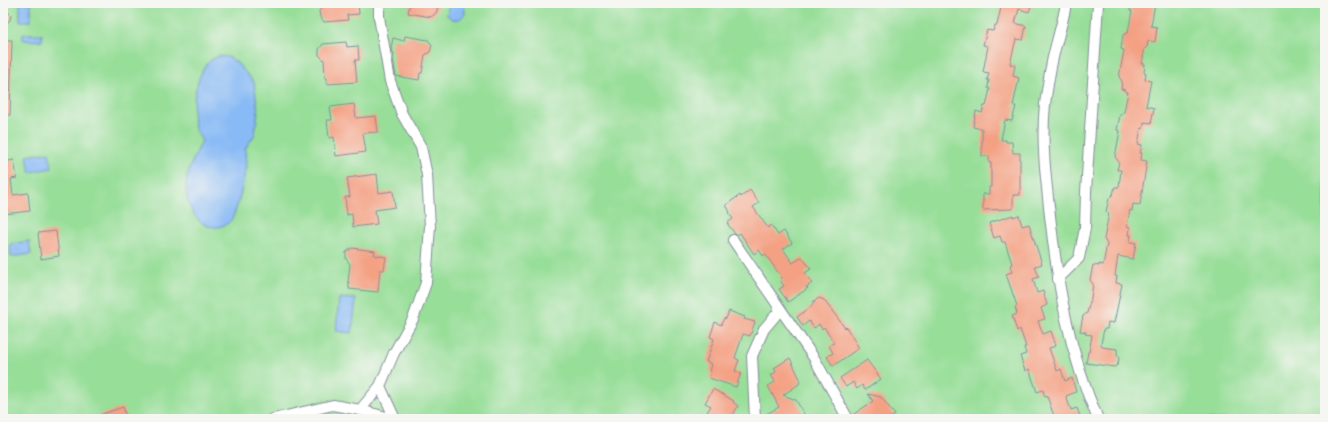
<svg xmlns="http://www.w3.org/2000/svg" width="1328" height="422" font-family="Vollkorn,serif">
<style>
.green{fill:#97de98;stroke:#59867b}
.water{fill:#88baf5;stroke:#5274aa}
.building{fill:#f4a083}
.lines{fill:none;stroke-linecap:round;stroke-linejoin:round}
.minor-casing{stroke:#868d9c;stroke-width:12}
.minor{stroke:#fff;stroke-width:10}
</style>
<rect width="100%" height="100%" fill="#f6f6f2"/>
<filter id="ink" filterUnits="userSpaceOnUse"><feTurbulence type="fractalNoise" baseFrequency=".025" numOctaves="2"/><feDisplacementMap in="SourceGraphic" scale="8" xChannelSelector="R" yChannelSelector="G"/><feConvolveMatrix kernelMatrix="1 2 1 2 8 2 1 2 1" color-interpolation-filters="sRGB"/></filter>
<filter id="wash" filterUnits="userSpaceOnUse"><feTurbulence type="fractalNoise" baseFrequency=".012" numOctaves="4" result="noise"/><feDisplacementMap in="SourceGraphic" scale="16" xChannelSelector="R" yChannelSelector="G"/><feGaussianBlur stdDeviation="0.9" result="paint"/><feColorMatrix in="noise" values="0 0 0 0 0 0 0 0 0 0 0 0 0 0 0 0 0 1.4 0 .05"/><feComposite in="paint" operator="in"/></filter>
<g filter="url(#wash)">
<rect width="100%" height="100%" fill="#f0ebd9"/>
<rect class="green" x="3" y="3" width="1322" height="416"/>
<g class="water">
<rect x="20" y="3" width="11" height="18"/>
<path d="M449 3H464L465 13C461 21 453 22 447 15Z"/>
<path d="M23 34H42V41L23 40Z"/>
<path d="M219 56 229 57 237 63 254 82 258 111 255 134 245 149C245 154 246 159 246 164 246 173 237 213 231 220 228 224 223 226 218 227 197 229 186 206 186 187 186 171 195 156 202 141 200 137 196 132 195 128 190 110 196 71 211 60 213 58 217 57 219 56Z"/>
<path d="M49 152 52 168 30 172 27 156Z"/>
<path d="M29 241 31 254 11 257 10 244Z"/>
<path d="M339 298 356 299 352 333 336 331Z"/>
</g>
<g id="blocks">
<g class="building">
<path d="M323 3H358L359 14 347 15 348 20 324 22 320 17 319 11 323 6Z"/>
<path d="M410 3H435L438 7 436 13 431 17 408 13Z"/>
<path d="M1002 3H1032L1029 12 1019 9 1015 23 1026 26 1023 40 1016 39 1010 64 1015 65 1013 76 1019 78 1013 106H1016L1012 121 1005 120 1001 140H1006V142H1012L1013 153H1020V195H1013V209L983 210V194H989V187H991V163H989V156H982V129L973 127 976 111 982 113 984 106H986L990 89 988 88 989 80H987L989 73 983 72 988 46 983 45 987 30 993 31 995 25H997Z"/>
<path d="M1131 3H1155L1151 26 1157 27 1155 42 1148 41 1147 48H1145L1142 64H1145L1144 72 1146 73 1145 80 1151 81 1146 106 1154 108 1151 123 1144 122 1143 129 1141 128 1138 144 1142 145 1140 153H1142L1141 160 1147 161 1140 205 1133 204 1132 211 1130 210 1127 226 1130 227 1129 235H1131L1130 242 1136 243 1133 259 1118 256 1115 276H1117L1116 283 1122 284 1119 299 1114 323 1108 322 1107 329H1104L1101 344 1102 347 1117 349V355L1119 358 1118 364 1115 367 1086 363 1088 352H1089L1092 335 1085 334 1086 332 1080 331 1083 316 1087 313 1091 298 1093 284 1090 280 1093 265 1099 266V264L1103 265 1107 244 1104 239 1109 213 1106 212 1109 198 1113 194 1115 187H1119L1121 170H1117L1119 162 1115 157 1120 131 1117 130 1120 115 1124 112 1128 92H1125V90L1121 89 1122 81 1119 77 1124 50 1121 49 1123 35 1128 32 1132 11H1130Z"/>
<path d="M3 7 11 15 10 20 3 27Z"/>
<path d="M405 36 428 40 432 45 430 52 425 55 422 73H420L419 80 396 76 393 59 394 53 392 52 391 48 393 38 404 41Z"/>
<path d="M3 40H12L10 115H3Z"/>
<path d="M346 42 347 47 358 46 359 60H355L357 82 327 84V78H325L324 60 319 55V49L323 44Z"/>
<path d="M354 104 356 118 376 116 378 132 363 133 366 152 336 156 334 137 329 138 327 120H332L330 107Z"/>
<path d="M14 160 17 178 11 179 13 195 28 193 30 211 3 214V162Z"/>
<path d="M377 174 379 193 393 191 395 207 375 210 377 224 353 227 352 214 347 215 345 197H350L347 178Z"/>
<path d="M750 190 759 203 753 207 768 228 771 225 778 235 784 231 792 243 783 249 793 263 802 257 811 269 805 273 812 283 806 287 808 288 788 302 779 289 784 286 780 280 782 278 765 254 763 256 759 250 754 254 740 233 737 235 735 234 727 223 733 219 729 213 730 212 726 205 740 195 741 197Z"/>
<path d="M1013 215V217L1019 215 1022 226 1029 224 1042 264 1035 266 1039 277 1033 279 1037 293 1043 291 1047 305 1041 308 1045 319 1038 321 1043 334 1051 331 1056 346 1049 348 1057 371 1061 369 1065 381 1072 378 1076 392 1066 396 1071 410 1077 408 1081 419H1055L1047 396 1045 397 1043 390 1037 392 1029 369 1025 371 1020 356 1026 354 1024 347H1026L1020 329 1017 331 1012 316 1017 314 1015 307 1017 306 1006 274 1012 272 1010 265 1012 264 1005 242H1002L1000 236 994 238 989 223Z"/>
<path d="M56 231 59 256 41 259 38 233Z"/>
<path d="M352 248 375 251 374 255 386 257 384 270H380L378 292 349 289V282H348L350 264 346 259V252Z"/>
<path d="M819 298 824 300 845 328 846 327 859 348 833 366 827 357 833 353 829 346 834 343 824 327 822 329 819 324 814 328 809 321 803 326 797 317 812 306 814 301Z"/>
<path d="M729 311 745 317 744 319 755 322 750 336 743 334 735 358 739 360 735 371 741 373 736 387 709 378 711 372 709 371 711 364 706 362 714 339 710 337 715 322 721 325 724 318 726 319Z"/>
<path d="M790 358 800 379 799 384 783 395 796 400 807 419H761V417L779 407 768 386 775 382 771 375 776 372 774 368Z"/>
<path d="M867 360 881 379 865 390 862 385 857 389 853 382 846 387 840 378Z"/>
<path d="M713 389 734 401 733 402 738 406 731 419H706L709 413 707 412 711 406 705 403Z"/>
<path d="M868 394 881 397 895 415 889 419H857L854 414 873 401Z"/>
<path d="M123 407 127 419H91V418Z"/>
</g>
</g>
</g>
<g filter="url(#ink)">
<use href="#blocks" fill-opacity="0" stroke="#868d9c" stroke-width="1"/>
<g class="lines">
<defs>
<g id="minor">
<path d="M379 3V17L390 81 402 114 421 147 427 175 430 226 426 283 413 319 394 353 380 386 395 419"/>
<path d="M1066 3C1063 23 1056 42 1052 62 1049 76 1047 90 1045 104 1041 142 1046 179 1050 216 1058 287 1069 353 1098 419"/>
<path d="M733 240 814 358 848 419"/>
<path d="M1058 279 1079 258 1085 228 1086 192 1098 3"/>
<path d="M360 410 380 386"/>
<path d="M273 419 333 405 360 410 394 419"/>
<path d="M755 419 752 356 764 329 780 310"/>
</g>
</defs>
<use href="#minor" class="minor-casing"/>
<use href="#minor" class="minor"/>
</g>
</g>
<rect width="1328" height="422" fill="none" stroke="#f6f6f2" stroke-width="16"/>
</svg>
